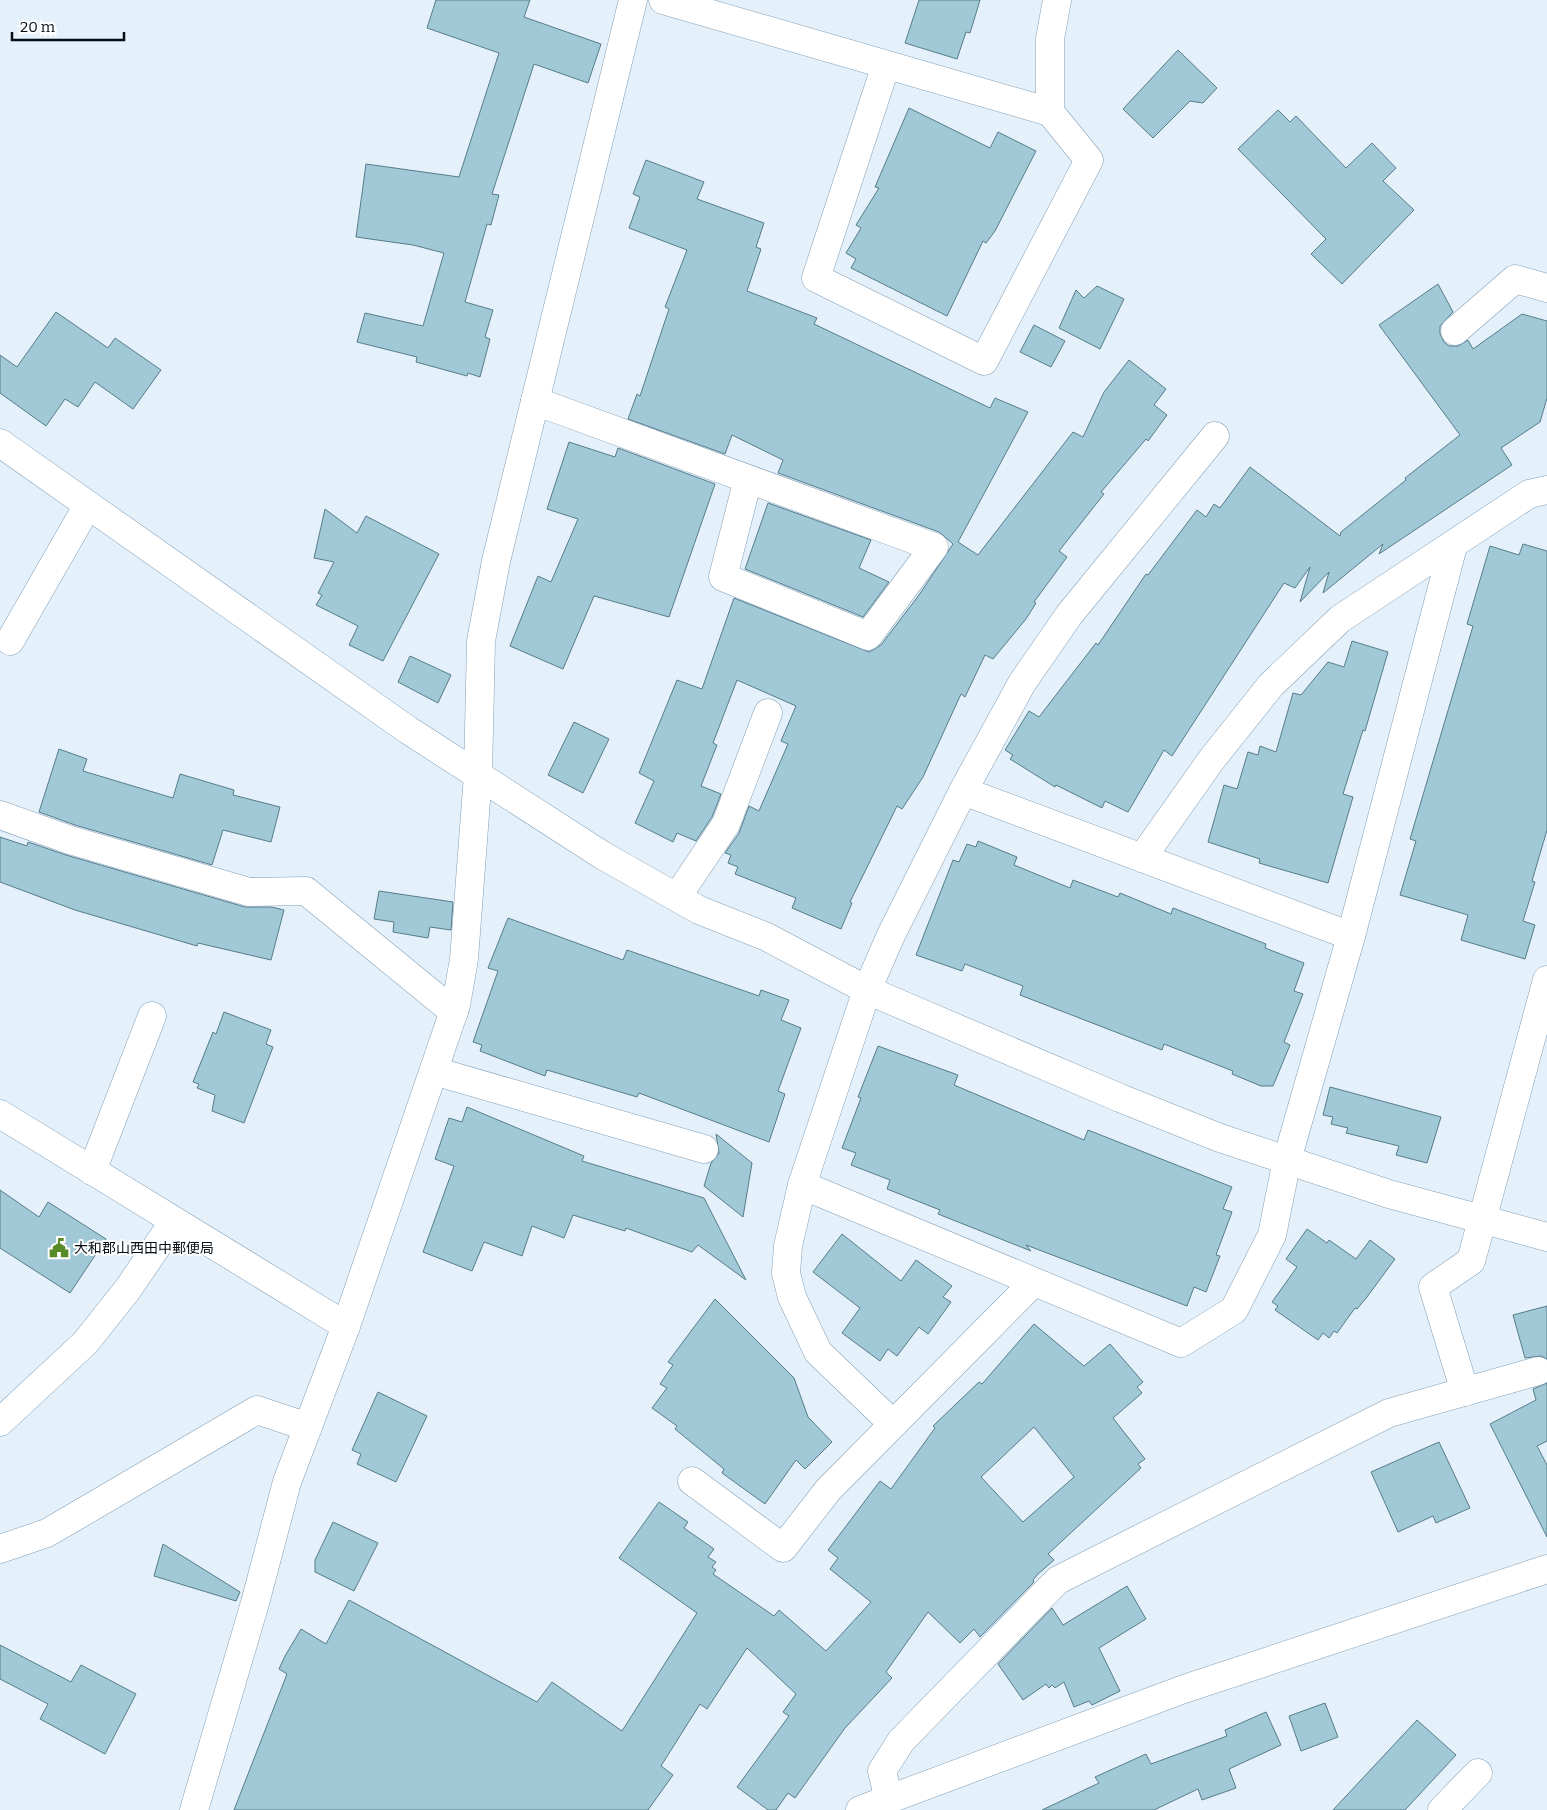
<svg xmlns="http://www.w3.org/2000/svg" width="1547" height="1810" font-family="Bitter,'Noto Sans JP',serif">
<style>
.building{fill:#a0c8d6;stroke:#577d8a;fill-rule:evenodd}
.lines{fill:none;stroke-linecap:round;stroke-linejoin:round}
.minor-casing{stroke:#83a0b7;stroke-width:29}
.tertiary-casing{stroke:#83a0b7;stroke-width:29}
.minor{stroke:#fff;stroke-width:28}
.tertiary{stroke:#fff;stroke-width:28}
.labels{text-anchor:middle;stroke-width:4;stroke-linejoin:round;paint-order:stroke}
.poi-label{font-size:14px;fill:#040e16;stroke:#fff;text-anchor:start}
</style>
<rect width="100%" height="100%" fill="#e4f0fa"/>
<g class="building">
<path d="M436 0H530L524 17 601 44 588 83 534 64 492 194 499 195 491 225 487 224 465 302 493 310 485 337 490 339 480 377 468 373 467 376 416 362 417 357 357 342 365 313 423 326 444 253 413 245 356 237 366 164 459 177 499 53 427 28Z"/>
<path d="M919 0H980L970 33 966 32 957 59 905 43Z"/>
<path d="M1178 50 1217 88 1203 103 1190 101 1153 138 1123 109Z"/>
<path d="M909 108 990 148 998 132 1036 151 995 231 986 243 983 241 947 316 851 268 856 259 846 253 861 228 856 225 879 188 875 187Z"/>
<path d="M1278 110 1290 122 1296 116 1346 168 1372 143 1396 168 1383 181 1414 210 1342 284 1311 254 1326 239 1238 149Z"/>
<path d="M646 160 704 182 697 199 764 223 756 247 761 249 747 291 817 318 814 324 990 408 995 398 1028 412 958 542 978 555 1073 432 1083 437 1104 392 1129 360 1166 389 1154 405 1167 415 1148 441 1146 439 1101 492 1104 494 1059 551 1067 557 1034 602 1036 603 1026 619 993 659 985 655 965 697 961 694 923 777 902 809 897 806 850 902 852 903 841 929 792 908 796 898 735 874 738 867 728 863 731 855 725 853 739 833 749 806 759 811 788 744 781 741 796 706 737 680 713 743 717 745 701 786 721 794 712 817 696 841 677 833 673 842 635 823 654 781 639 773 677 680 702 689 734 598 869 652 881 645 919 595 953 544 939 532 778 473 783 460 732 435 725 454 628 419 637 394 640 396 669 309 665 307 687 250 629 228 640 197 633 194Z"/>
<path d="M1438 284 1453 312 1440 326V334L1444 342 1449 346H1458L1468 340 1473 349 1522 314 1547 321V398L1540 422 1501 448 1512 465 1379 554 1383 544 1323 593 1329 572 1300 602 1310 567 1295 588 1284 583 1172 756 1164 750 1128 812 1105 801 1102 808 1056 785 1055 787 1010 759 1013 755 1005 750 1029 711 1039 717 1096 643 1098 645 1146 574 1148 575 1197 510 1206 517 1214 504 1220 508 1250 467 1340 536 1341 532 1406 480 1405 478 1460 435 1379 325Z"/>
<path d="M1097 286 1124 299 1100 349 1059 328 1076 290 1084 298Z"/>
<path d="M56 312 108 348 115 338 161 370 133 409 95 382 78 407 65 399 46 426 0 393V355L17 367Z"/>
<path d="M1034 325 1065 341 1051 367 1020 352Z"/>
<path d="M569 442 615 457 618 448 715 484 669 617 594 596 563 669 510 646 538 576 551 582 578 519 547 509Z"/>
<path d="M768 503 871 540 859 568 889 582 863 617 745 569Z"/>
<path d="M325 509 357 533 366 516 439 554 383 661 349 645 358 626 316 605 322 595 318 593 334 562 314 558Z"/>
<path d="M1523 544 1547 551V830L1532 881 1535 882 1523 921 1535 925 1525 959 1461 940 1468 915 1400 895 1416 841 1410 839 1473 626 1467 624 1490 546 1519 555Z"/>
<path d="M1352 641 1388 652 1365 731 1363 730 1343 794 1353 797 1328 883 1259 863 1260 859 1208 842 1224 785 1237 789 1248 752 1258 755 1260 746 1276 752 1293 693 1301 695 1328 662 1344 667Z"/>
<path d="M410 656 451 675 438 703 398 682Z"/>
<path d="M574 722 609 739 583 793 548 775Z"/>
<path d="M59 749 87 759 83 771 173 798 180 774 234 790 233 795 280 807 271 842 223 830 212 865 75 825 39 812Z"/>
<path d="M0 837 27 846 28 842 66 855 245 907H271L284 910 271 960 198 943 197 946 75 910 0 882Z"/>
<path d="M978 841 1017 857 1014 865 1070 888 1073 880 1118 897 1120 893 1171 914 1173 908 1266 944 1265 948 1304 963 1294 991 1303 994 1284 1042 1290 1045 1273 1086H1261L1232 1074 1233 1071 1164 1044 1162 1050 1020 995 1023 986 965 964 962 971 916 955 953 860 959 862 967 844 976 847Z"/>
<path d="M379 891 453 902 451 930 430 927 428 938 393 932 394 922 374 919Z"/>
<path d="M508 918 623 960 627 950 759 996 761 990 789 1000 781 1020 801 1028 778 1091 785 1094 769 1142 639 1093 637 1097 547 1070 545 1076 480 1051 482 1045 473 1042 498 971 488 968Z"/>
<path d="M224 1012 271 1030 266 1044 273 1047 244 1123 212 1111 215 1095 197 1088 199 1084 193 1082 213 1032 216 1034Z"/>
<path d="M878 1046 958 1075 954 1085 1084 1140 1088 1130 1232 1187 1223 1209 1232 1212 1216 1255 1220 1256 1206 1292 1194 1287 1187 1306 1026 1245 1031 1251 938 1214 940 1210 887 1189 890 1180 851 1165 856 1153 842 1148 861 1098 858 1097Z"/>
<path d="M1330 1087 1441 1117 1427 1163 1396 1155 1399 1146 1346 1133 1348 1128 1331 1124 1333 1117 1323 1115Z"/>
<path d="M467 1107 584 1156 582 1161 704 1198 746 1280 698 1245 692 1252 626 1228 625 1231 573 1215 564 1238 532 1226 522 1256 484 1242 472 1271 423 1252 454 1166 435 1159 449 1118 462 1122Z"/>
<path d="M716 1134 752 1163 743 1217 704 1186 711 1163 719 1153Z"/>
<path d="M0 1190 39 1217 48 1202 106 1239 70 1293 0 1248Z"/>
<path d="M1307 1229 1327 1243 1329 1240 1356 1259 1370 1240 1395 1259 1367 1297 1357 1309 1355 1308 1337 1333 1334 1331 1329 1338 1323 1333 1318 1340 1275 1310 1278 1306 1272 1302 1297 1267 1286 1259Z"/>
<path d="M842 1234 901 1281 916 1260 952 1286 943 1297 951 1302 928 1334 919 1327 897 1356 888 1349 880 1361 842 1333 860 1308 813 1272Z"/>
<path d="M715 1299 794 1378 808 1417 832 1442 805 1469 796 1460 765 1504 722 1473 724 1469 675 1429 677 1426 652 1408 667 1388 660 1384 673 1365 668 1362Z"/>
<path d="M1547 1306V1359L1541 1356 1525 1358 1513 1315Z"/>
<path d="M1034 1324 1084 1366 1110 1344 1143 1382 1137 1387 1142 1393 1113 1418 1145 1459 1138 1464 1141 1468 1048 1554 1054 1560 1038 1574 1033 1580 1034 1582 980 1637 974 1629 960 1643 928 1612 886 1672 892 1678 845 1728 795 1798 788 1793 776 1810H768L737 1787 789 1716 783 1712 796 1694 747 1648 707 1709 700 1704 661 1766 673 1775 648 1810H234L287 1674 279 1669 285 1656 301 1629 326 1644 349 1600 537 1702 552 1682 622 1731 697 1613 619 1558 659 1502 688 1522 684 1528 714 1549 708 1557 716 1562 712 1567 716 1570 713 1574 774 1616 779 1610 826 1651 871 1602 830 1569 838 1558 828 1550 880 1481 891 1489 935 1428 933 1426 979 1382 982 1384ZM1034 1427 1074 1477 1023 1522 981 1477Z"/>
<path d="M1547 1383V1441L1537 1446 1547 1465V1537L1490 1424 1536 1400 1533 1389Z"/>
<path d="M378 1392 427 1416 396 1482 357 1464 361 1454 352 1450Z"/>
<path d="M1439 1442 1470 1508 1436 1523 1433 1516 1398 1532 1371 1472Z"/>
<path d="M333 1522 378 1543 354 1591 315 1572V1560Z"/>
<path d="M163 1544 240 1592 236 1601 154 1576Z"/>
<path d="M1127 1586 1146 1619 1099 1648 1120 1691 1092 1705 1089 1701 1074 1707 1064 1682 1055 1688 1052 1685 1049 1688 1046 1684 1023 1700 998 1664 1052 1608 1063 1625Z"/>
<path d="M0 1645 71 1682 81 1665 136 1694 105 1754 40 1719 48 1704 0 1679Z"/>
<path d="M1325 1703 1338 1737 1301 1751 1289 1716Z"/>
<path d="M1266 1712 1281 1745 1229 1769 1236 1788 1202 1800 1198 1789 1154 1810H1042L1099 1783 1095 1777 1146 1754 1151 1764 1227 1736 1225 1730Z"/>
<path d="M1417 1720 1456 1755 1405 1810H1333Z"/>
</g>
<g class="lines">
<defs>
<g id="minor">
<path d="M663 0 1050 112"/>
<path d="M886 65 816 278 984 361 1089 160 1050 112V39L1057 0"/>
<path d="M1455 331 1515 279 1547 288"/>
<path d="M535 401 934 547 868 636 723 577 748 479"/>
<path d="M10 641 88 505"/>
<path d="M963 791 1351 936"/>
<path d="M0 815 70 840 249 892 306 891 454 1012"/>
<path d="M1142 858 1212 759 1271 685 1340 619 1529 494 1547 490"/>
<path d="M677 897 726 824 768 713"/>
<path d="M434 1071 704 1149"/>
<path d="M0 1114 346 1326"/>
<path d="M92 1171 152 1016"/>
<path d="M802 1185 1181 1343 1234 1310 1272 1235 1287 1160 1351 936 1453 546"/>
<path d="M1465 1392 1433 1287 1471 1261 1547 980"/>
<path d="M0 1422 85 1343 128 1289 174 1221"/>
<path d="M893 1424 818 1352 792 1297 786 1273 788 1246 802 1185 867 990 891 935 963 791 1022 683 1069 615 1215 436"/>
<path d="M692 1481 783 1548 828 1490 1034 1282"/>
<path d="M0 1549 47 1533 257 1410 308 1427"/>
<path d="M889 1800 882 1771 901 1741 1058 1580 1389 1413 1538 1371"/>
<path d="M194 1810 255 1603 287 1482 346 1326 456 1005 464 959 478 775 481 641 496 561 633 0"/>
<path d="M860 1810 1184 1689 1547 1569"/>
<path d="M1442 1810 1478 1773"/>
</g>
<path id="tertiary" d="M0 443 408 730 602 855 699 910 767 937 867 990 1120 1098 1220 1138 1389 1194 1547 1237"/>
</defs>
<use href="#minor" class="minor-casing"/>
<use href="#tertiary" class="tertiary-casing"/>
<use href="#minor" class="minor"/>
<use href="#tertiary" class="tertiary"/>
</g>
<defs>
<symbol id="civic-bare" viewBox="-9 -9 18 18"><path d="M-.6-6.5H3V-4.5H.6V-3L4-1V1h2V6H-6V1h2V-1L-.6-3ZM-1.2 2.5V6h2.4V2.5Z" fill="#568b25" stroke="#fff" stroke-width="2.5" paint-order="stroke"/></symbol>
</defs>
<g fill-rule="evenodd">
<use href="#civic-bare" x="45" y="1234" width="28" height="28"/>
</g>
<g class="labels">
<g class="poi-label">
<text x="74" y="1253">大和郡山西田中郵便局</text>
</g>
</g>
<path d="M12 32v8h112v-8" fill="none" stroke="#040e16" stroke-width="2.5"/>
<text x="20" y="32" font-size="15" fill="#040e16" stroke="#ffffff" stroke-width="4" paint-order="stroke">20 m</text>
</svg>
